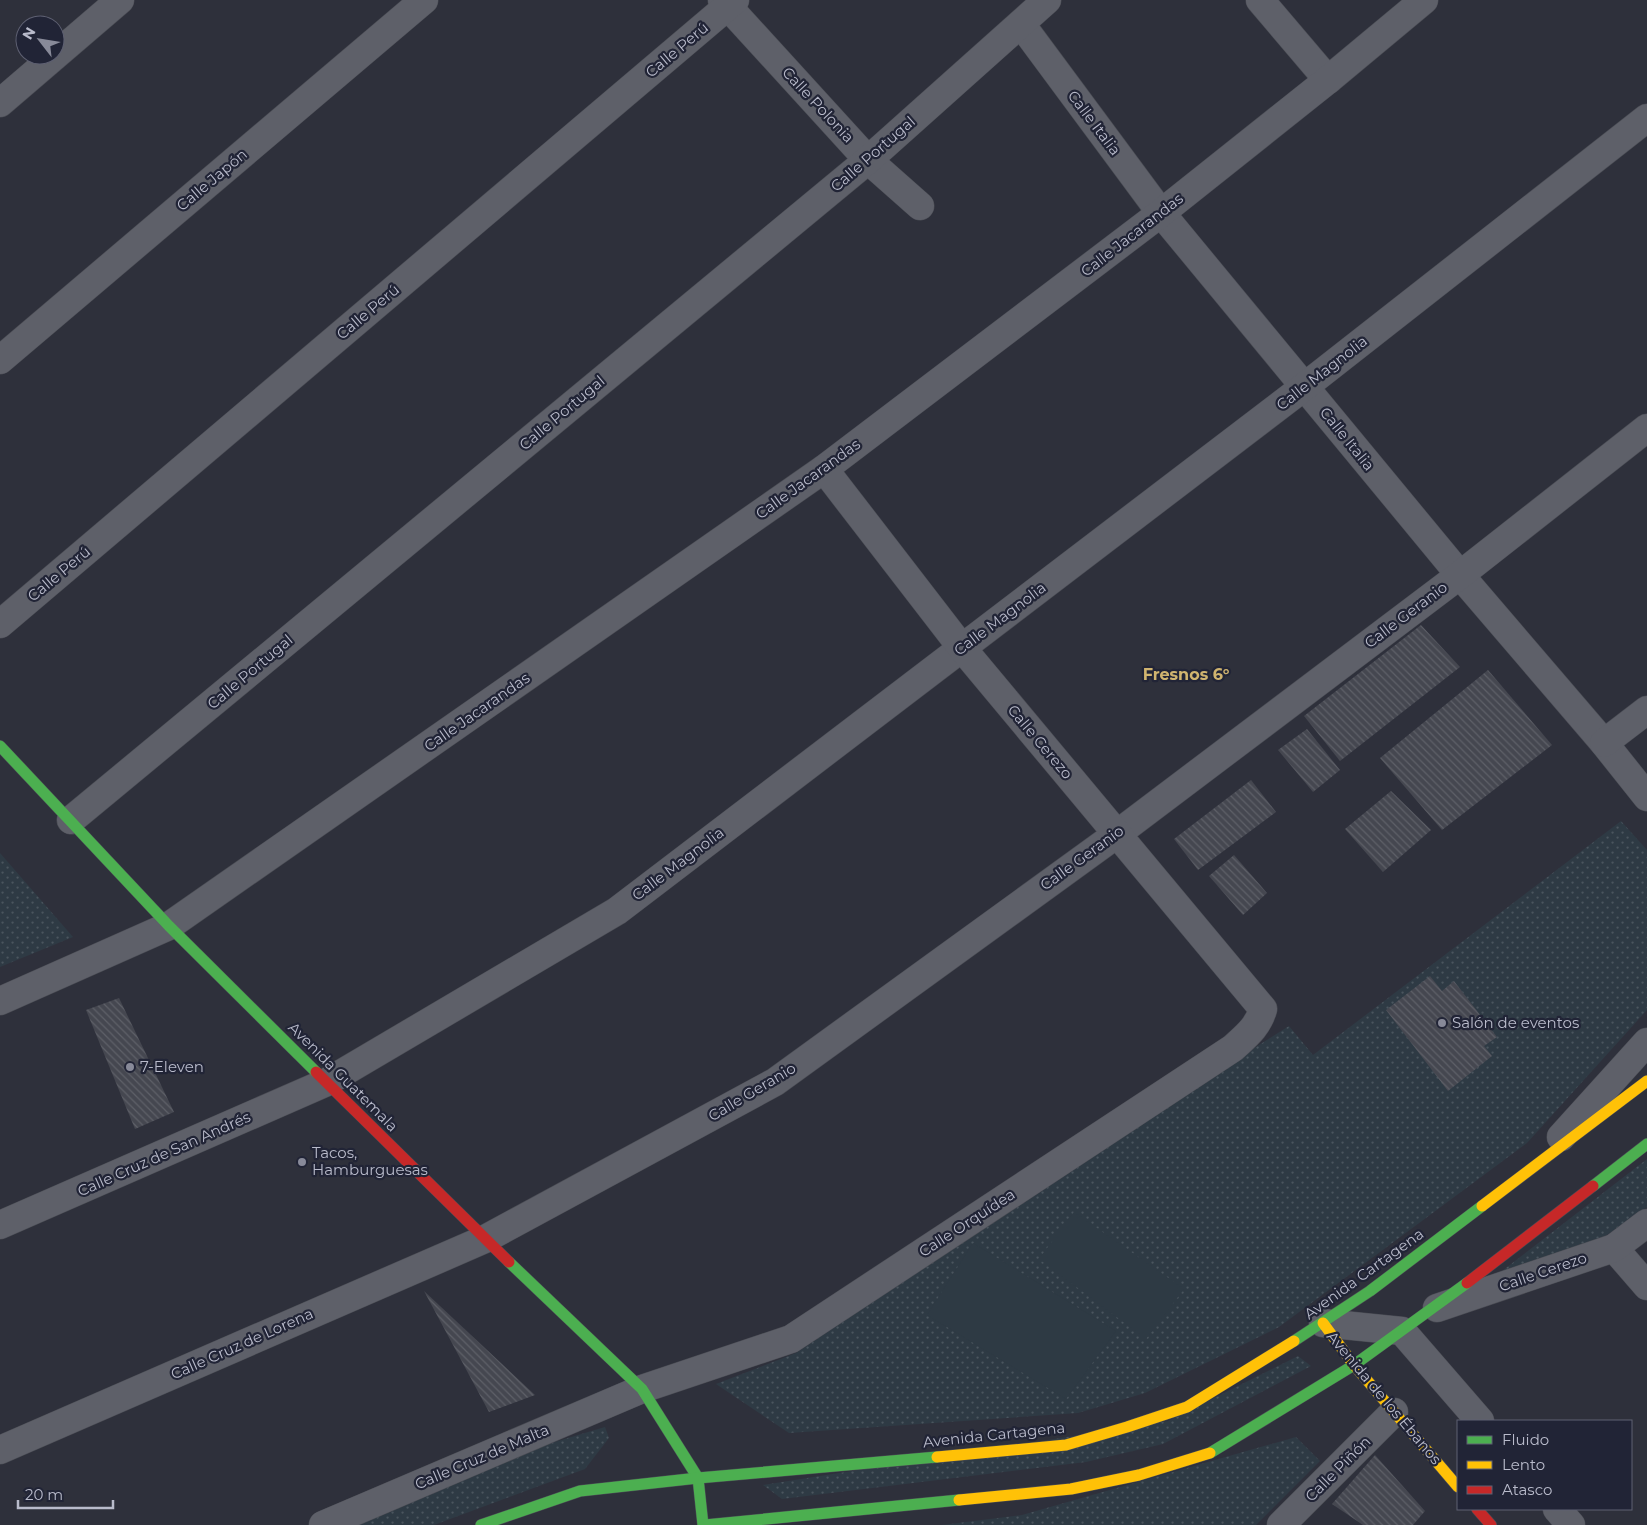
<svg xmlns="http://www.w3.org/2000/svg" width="1647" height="1525" font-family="Montserrat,sans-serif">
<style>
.grass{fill:url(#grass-dots)}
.pitch{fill:#2e3a44}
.building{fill:url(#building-back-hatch)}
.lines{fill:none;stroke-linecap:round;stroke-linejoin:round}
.street-casing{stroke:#4a4c54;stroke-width:29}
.fast-casing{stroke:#4a4c54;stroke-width:12}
.slow-casing{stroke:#4a4c54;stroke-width:12}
.jam-casing{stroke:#4a4c54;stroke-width:12}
.street{stroke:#5e6069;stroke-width:28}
.fast{stroke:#4caf50;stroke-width:11}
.slow{stroke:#ffc107;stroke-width:11}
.jam{stroke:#c62828;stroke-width:11}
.poi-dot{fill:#888a99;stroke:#212436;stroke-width:2}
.labels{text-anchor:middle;stroke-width:4.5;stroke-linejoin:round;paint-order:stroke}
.street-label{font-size:15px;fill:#b9bbcb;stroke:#212436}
.poi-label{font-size:15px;fill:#b9bbcb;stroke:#212436;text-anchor:start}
.neighbourhood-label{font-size:16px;font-weight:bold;fill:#d0b46f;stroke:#212436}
</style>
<defs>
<pattern id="grass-dots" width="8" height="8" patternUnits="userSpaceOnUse" patternTransform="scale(1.25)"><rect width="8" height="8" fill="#2e3a44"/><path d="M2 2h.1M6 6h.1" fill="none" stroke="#4a555e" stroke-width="1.8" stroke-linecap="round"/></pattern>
<pattern id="building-back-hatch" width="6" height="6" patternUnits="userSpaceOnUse" patternTransform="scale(1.25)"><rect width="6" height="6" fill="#454750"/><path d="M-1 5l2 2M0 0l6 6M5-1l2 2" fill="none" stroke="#5e6068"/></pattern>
</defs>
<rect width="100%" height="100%" fill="#2e303b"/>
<g class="grass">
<path d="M1621 821 1647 850V1010L1527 1143 1279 1327 1145 1393 1078 1413 789 1433 716 1384 796 1353 1177 1097 1289 1026 1313 1055Z"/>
<path d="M0 853 73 937 0 967Z"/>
<path d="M1647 1159V1207L1604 1237 1489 1281Z"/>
<path d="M1298 1356 1311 1366 1163 1444 1086 1462 782 1499 763 1485 1168 1421Z"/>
<path d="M605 1427 609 1438 585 1469 434 1525H352L541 1446Z"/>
<path d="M1296 1437 1320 1461 1256 1525H942L1022 1515Z"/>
</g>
<g class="pitch">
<path d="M1074 1212 1184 1289 1146 1339 1039 1259Z"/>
<path d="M973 1243 1116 1331 1066 1399 927 1315Z"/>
</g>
<g class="building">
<path d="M1421 625 1460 667 1340 761 1304 716Z"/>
<path d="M1488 670 1552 745 1442 830 1380 758Z"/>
<path d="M1307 729 1340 770 1313 792 1278 750Z"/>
<path d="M1251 780 1276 812 1198 870 1174 839Z"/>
<path d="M1391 791 1431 830 1383 872 1345 829Z"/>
<path d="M1234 855 1267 893 1243 915 1209 876Z"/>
<path d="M1430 976 1442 991 1454 981 1497 1037 1484 1046 1492 1056 1448 1091 1386 1010Z"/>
<path d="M119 998 174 1112 135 1129 86 1010Z"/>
<path d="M424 1291 535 1395 489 1412Z"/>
<path d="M1375 1455 1425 1511 1413 1525H1363L1332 1504Z"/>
</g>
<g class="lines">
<defs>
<g id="street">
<path d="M722 0 868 160 920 206"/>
<path d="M1260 0 1328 80"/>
<path d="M1021 24 1161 213 1460 575 1604 743 1647 797"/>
<path d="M0 103 120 0"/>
<path d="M0 360 424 0"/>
<path d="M0 624 735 0"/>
<path d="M1604 743 1647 710"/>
<path d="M71 820 868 160 1047 0"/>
<path d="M0 1001 169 926 824 469 1161 213 1328 80 1424 0"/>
<path d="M1561 1137 1647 1042"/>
<path d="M0 1225 327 1082 617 911 1304 387 1647 118"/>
<path d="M1614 1248 1647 1286"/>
<path d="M1437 1308 1614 1248 1647 1223"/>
<path d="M1323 1323 1402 1331 1480 1421"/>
<path d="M0 1450 485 1239 775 1082 1117 834 1460 575 1647 428"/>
<path d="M1557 1509 1571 1525"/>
<path d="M323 1525 642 1389 791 1339 1233 1048C1246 1036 1258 1027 1263 1009L962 648 824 469"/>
<path d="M1281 1525 1394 1412"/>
</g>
<g id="fast">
<path d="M0 746 169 926 316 1072"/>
<path d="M1593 1186 1647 1144"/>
<path d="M509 1262 642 1389 698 1478 703 1525"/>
<path d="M1294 1341 1370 1291 1482 1206"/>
<path d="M1210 1453 1354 1365 1467 1283"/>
<path d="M481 1525 580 1491 698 1478 937 1457"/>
<path d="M705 1525 959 1500"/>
</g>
<g id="slow">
<path d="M1482 1206 1647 1081"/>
<path d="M1323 1323 1354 1365 1458 1487"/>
<path d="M937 1457 1066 1445 1127 1427 1187 1407 1294 1341"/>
<path d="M959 1500 1071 1489 1139 1475 1210 1453"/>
</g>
<g id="jam">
<path d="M316 1072 509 1262"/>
<path d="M1467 1283 1593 1186"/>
<path d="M1477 1509 1491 1525"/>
</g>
</defs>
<use href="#street" class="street-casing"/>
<use href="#fast" class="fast-casing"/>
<use href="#slow" class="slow-casing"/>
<use href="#jam" class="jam-casing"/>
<use href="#street" class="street"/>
<use href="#fast" class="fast"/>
<use href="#slow" class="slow"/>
<use href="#jam" class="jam"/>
</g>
<g class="poi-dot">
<circle cx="1442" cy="1023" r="5"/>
<circle cx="130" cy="1067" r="5"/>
<circle cx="302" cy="1162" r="5"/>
</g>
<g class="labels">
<g class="street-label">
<text transform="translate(677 50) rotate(-40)" y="5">Calle Perú</text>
<text transform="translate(818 105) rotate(47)" y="5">Calle Polonia</text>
<text transform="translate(1094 123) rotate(53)" y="5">Calle Italia</text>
<text transform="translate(873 154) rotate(-41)" y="5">Calle Portugal</text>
<text transform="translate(212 180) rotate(-40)" y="5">Calle Japón</text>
<text transform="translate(1132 235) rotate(-38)" y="5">Calle Jacarandas</text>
<text transform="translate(368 312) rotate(-40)" y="5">Calle Perú</text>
<text transform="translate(1322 373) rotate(-38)" y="5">Calle Magnolia</text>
<text transform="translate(562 413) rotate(-40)" y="5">Calle Portugal</text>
<text transform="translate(1347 439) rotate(51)" y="5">Calle Italia</text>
<text transform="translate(808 479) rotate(-36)" y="5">Calle Jacarandas</text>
<text transform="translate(59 574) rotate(-40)" y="5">Calle Perú</text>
<text transform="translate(1406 615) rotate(-37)" y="5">Calle Geranio</text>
<text transform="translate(1000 619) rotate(-37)" y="5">Calle Magnolia</text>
<text transform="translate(250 672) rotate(-40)" y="5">Calle Portugal</text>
<text transform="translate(477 712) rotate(-35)" y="5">Calle Jacarandas</text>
<text transform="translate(1040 742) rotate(50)" y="5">Calle Cerezo</text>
<text transform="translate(1082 858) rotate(-36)" y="5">Calle Geranio</text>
<text transform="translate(678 864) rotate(-37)" y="5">Calle Magnolia</text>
<text transform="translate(343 1077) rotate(45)" y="5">Avenida Guatemala</text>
<text transform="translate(752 1092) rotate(-31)" y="5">Calle Geranio</text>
<text transform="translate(164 1154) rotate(-24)" y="5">Calle Cruz de San Andrés</text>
<text transform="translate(967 1223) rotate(-33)" y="5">Calle Orquídea</text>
<text transform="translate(1543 1272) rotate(-19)" y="5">Calle Cerezo</text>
<text transform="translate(1364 1274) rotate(-36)" y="5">Avenida Cartagena</text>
<text transform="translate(242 1344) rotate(-24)" y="5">Calle Cruz de Lorena</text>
<text transform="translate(1384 1398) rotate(50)" y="5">Avenida de los Ébanos</text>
<text transform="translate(994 1435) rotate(-6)" y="5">Avenida Cartagena</text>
<text transform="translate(482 1457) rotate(-23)" y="5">Calle Cruz de Malta</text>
<text transform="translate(1338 1469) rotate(-45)" y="5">Calle Piñón</text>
</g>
<g class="poi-label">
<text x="1452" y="1028">Salón de eventos</text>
<text x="140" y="1072">7-Eleven</text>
<text x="312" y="1158">Tacos,<tspan x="312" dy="17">Hamburguesas</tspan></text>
</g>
<g class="neighbourhood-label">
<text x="1186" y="680">Fresnos 6°</text>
</g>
</g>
<rect x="1457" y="1420" width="175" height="90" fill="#212436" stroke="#5e6072"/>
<rect x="1467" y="1436" width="25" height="8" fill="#4caf50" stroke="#5e6072"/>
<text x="1502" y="1445" font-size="15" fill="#b9bbcb">Fluido</text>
<rect x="1467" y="1461" width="25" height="8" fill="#ffc107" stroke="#5e6072"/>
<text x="1502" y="1470" font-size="15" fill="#b9bbcb">Lento</text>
<rect x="1467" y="1486" width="25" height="8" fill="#c62828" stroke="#5e6072"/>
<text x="1502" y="1495" font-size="15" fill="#b9bbcb">Atasco</text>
<g transform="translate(40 40) rotate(301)"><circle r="24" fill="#212436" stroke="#5e6072"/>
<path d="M0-4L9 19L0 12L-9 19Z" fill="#888a99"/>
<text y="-8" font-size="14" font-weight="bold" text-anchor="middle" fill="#b9bbcb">N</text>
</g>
<path d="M18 1500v8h95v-8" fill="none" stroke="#b9bbcb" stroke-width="2.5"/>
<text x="25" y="1500" font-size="15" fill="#b9bbcb" stroke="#212436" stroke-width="4" paint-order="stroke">20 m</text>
</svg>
